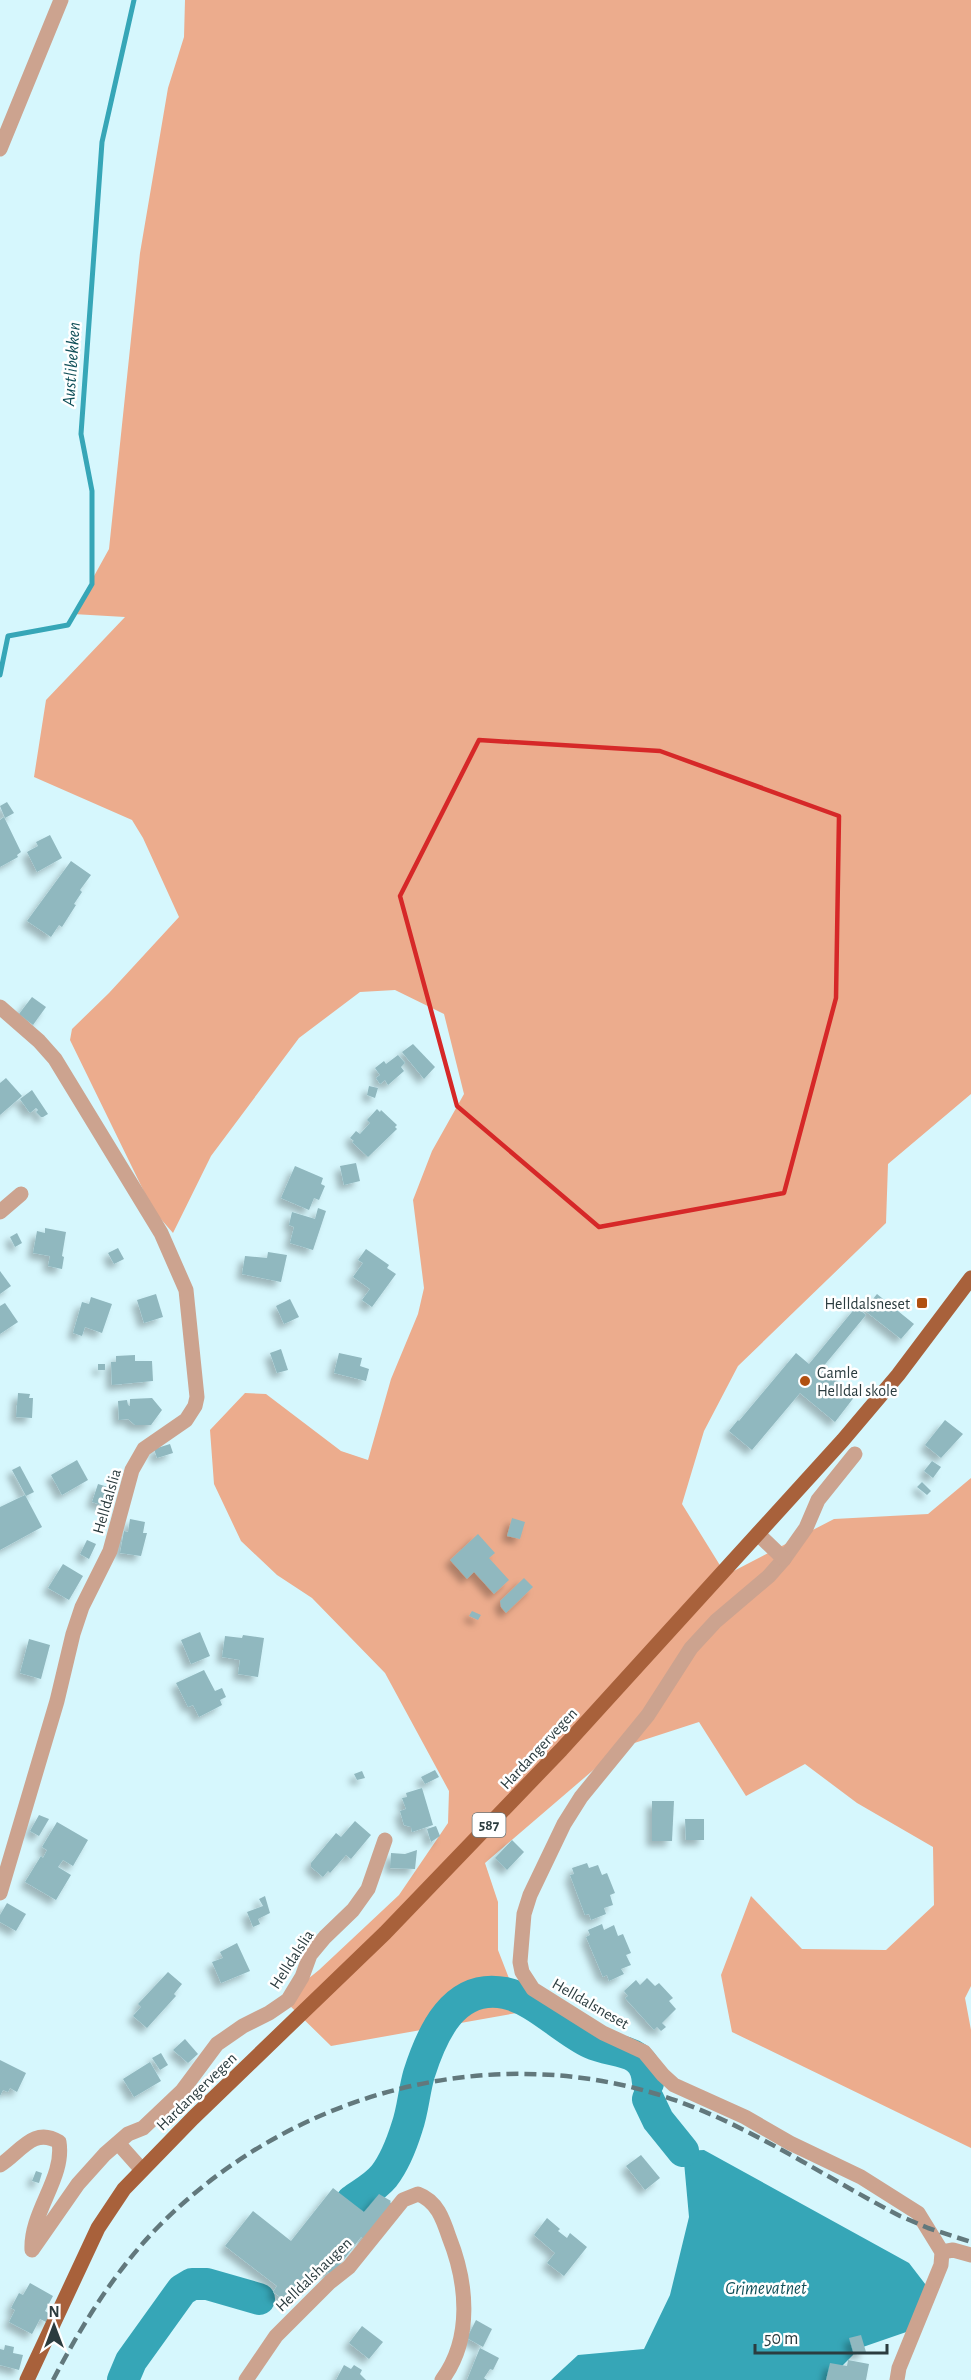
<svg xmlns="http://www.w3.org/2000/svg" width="971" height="2380" font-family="'Alegreya Sans',sans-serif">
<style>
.green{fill:#ecac8d}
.water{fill:#36a6b7}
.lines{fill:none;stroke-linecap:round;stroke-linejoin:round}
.stream{stroke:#36a6b7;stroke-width:5}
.river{stroke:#36a6b7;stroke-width:32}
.building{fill:#90b8bf;filter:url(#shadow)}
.minor{stroke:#cca38f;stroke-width:15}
.primary{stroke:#a8613b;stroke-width:15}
.rail{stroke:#62787c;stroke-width:4.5;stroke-dasharray:12 6;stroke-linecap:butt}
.marked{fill:none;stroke:#d62828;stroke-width:4.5;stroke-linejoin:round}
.poi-dot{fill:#b15010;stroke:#fff;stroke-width:2}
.labels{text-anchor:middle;stroke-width:5;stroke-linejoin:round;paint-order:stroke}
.shield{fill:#fff;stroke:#6b7679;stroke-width:1.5}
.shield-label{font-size:15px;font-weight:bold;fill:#2b3c3f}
.poi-label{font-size:16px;fill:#2b3c3f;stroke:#fff;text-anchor:end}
.street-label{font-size:16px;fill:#2b3c3f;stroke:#fff}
.water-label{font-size:18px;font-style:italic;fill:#115059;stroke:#fff}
</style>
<defs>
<filter id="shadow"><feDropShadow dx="-5.5" dy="5.5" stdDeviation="3" flood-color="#0004"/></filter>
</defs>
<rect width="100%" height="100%" fill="#d6f7fd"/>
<path class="green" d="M185 0H971V1094L888 1164 886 1223 738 1366 704 1431 682 1504 726 1575 834 1519 928 1514 971 1478V1986L965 1998 971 2030V2148L732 2032 721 1975 751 1896 802 1949 886 1950 934 1905 933 1847 857 1803 805 1764 746 1796 699 1722 619 1748 485 1863 498 1902V1950L522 2012 331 2046 283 1999 319 1970 399 1895 448 1823 449 1791 385 1673 312 1598 277 1575 241 1541 214 1484 210 1430 245 1393 266 1394 341 1451 368 1460 391 1379 418 1314 424 1288 413 1200 432 1151 464 1094 444 1014 395 990 360 992 299 1038 211 1156 173 1233 153 1210 70 1040 72 1029 109 993 179 917 143 838 132 820 34 777 46 700 125 617 73 614 109 549 140 253 168 88 184 37Z"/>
<path class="water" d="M704 2150 909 2263 929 2289 915 2329 860 2348 828 2380H551L578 2355 644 2349 670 2295 689 2217 683 2151Z"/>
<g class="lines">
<path class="stream" d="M0 675 8 636 68 625 92 584V491L81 434 102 142 134 0"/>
<g class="river">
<path d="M648 2099 658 2120 683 2151"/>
<path d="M352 2201C363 2193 375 2187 384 2176 394 2163 402 2143 407 2127 413 2110 414 2091 419 2074 432 2033 454 1983 505 1993 535 1999 563 2030 591 2043 615 2054 646 2046 648 2083"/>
<path d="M123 2380 131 2361 182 2290 192 2284H207L259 2299"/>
</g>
</g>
<g class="building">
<path d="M7 802 14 813 5 818 0 806Z"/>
<path d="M4 817 21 852 17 855 18 857 0 867V820Z"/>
<path d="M50 835 62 858 37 872 27 852 38 846 36 842Z"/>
<path d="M71 861 91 875 80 890 82 892 74 904 76 905 62 927 59 925 51 937 27 921Z"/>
<path d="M32 997 46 1007 33 1025 19 1014Z"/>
<path d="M413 1044 435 1067 424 1079 402 1052Z"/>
<path d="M398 1055 405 1063 401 1067 404 1071 388 1085 385 1080 380 1084 376 1078 380 1075 375 1068 384 1061 386 1064Z"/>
<path d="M6 1078 22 1096 0 1115V1083Z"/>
<path d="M369 1086 378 1088 375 1098 367 1095Z"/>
<path d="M32 1090 48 1114 43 1117H41L36 1112 38 1110 36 1108 30 1113 20 1099Z"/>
<path d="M377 1109 380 1112 381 1110 397 1125 395 1127 397 1129 368 1157 352 1142 354 1141 350 1138 356 1131 360 1134 370 1123 367 1120Z"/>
<path d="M356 1163 360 1181 344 1185 340 1166Z"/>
<path d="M295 1166 323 1178 321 1184 325 1186 319 1200 314 1198 309 1210 281 1198Z"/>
<path d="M318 1208 326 1211 313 1250 290 1243 294 1227 289 1225 292 1212 315 1219Z"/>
<path d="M45 1228 66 1232 62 1256 64 1257 62 1269 48 1266 50 1256 33 1253 37 1231 45 1233Z"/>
<path d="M17 1233 22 1243 15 1247 10 1237Z"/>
<path d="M118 1248 124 1259 114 1264 108 1253Z"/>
<path d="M366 1249 389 1265 387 1268 396 1274 372 1307 362 1300 370 1289 353 1277 363 1263 358 1260Z"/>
<path d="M268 1252 287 1255 281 1282 242 1274 245 1256 267 1258Z"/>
<path d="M0 1271 11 1286 0 1294Z"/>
<path d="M156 1294 163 1317 144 1323 137 1300Z"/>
<path d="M877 1294 914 1324 901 1339 864 1310Z"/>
<path d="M91 1297 112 1304 102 1333 85 1327 82 1336 73 1333 82 1302 89 1304Z"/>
<path d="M290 1299 299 1317 284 1324 276 1306Z"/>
<path d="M5 1303 18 1322 0 1334V1306Z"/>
<path d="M856 1307 866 1315 822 1368 855 1396 835 1422 800 1393 752 1450 729 1431 738 1420 739 1421 796 1353 809 1364Z"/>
<path d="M281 1349 288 1370 277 1373 270 1353Z"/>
<path d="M339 1353 362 1358 360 1366 369 1369 366 1381 334 1373Z"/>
<path d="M135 1355V1361H152L153 1381 112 1385 111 1362H116V1356Z"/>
<rect x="98" y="1364" width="7" height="6"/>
<path d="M18 1393 30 1394 29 1398H33L32 1418 16 1417Z"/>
<path d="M152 1398 162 1410 151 1425H135L128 1419 119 1420 118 1401 127 1400 128 1405 130 1406V1399Z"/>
<path d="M945 1420 963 1434 941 1458 925 1445Z"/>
<path d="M170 1444 173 1453 157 1458 154 1449Z"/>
<path d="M77 1460 88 1480 62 1495 51 1475Z"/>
<path d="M932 1461 941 1467 933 1478 924 1471Z"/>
<path d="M20 1466 34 1492 26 1496 12 1470Z"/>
<path d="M922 1482 931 1491 927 1495 917 1487Z"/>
<path d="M98 1484 115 1489 109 1507 92 1502Z"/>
<path d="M25 1495 42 1527 0 1550V1507Z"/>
<path d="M512 1518 525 1522 520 1539 507 1536Z"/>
<path d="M130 1519 145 1522 143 1533H147L141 1556 120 1553 124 1531 128 1532Z"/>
<path d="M478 1534 495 1553 489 1558 509 1580 494 1594 474 1572 467 1579 450 1560Z"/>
<path d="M87 1540 96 1544 89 1559 80 1554Z"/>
<path d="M63 1564 83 1576 69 1600 48 1588Z"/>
<path d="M524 1578 533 1587 506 1613 501 1607 500 1601Z"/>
<path d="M472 1611 481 1615 478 1620 469 1616Z"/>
<path d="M200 1632 210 1656 191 1664 181 1640Z"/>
<path d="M243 1635 264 1638 258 1677 238 1674 240 1660 222 1657 225 1636 242 1638Z"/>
<path d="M29 1639 50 1645 41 1679 20 1673Z"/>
<path d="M204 1670 215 1691 222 1688 226 1697 220 1700 222 1705 199 1717 193 1705 188 1707 176 1683Z"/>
<path d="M435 1770 439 1777 425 1784 421 1777Z"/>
<path d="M362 1771 365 1778 357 1780 354 1774Z"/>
<path d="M422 1788 433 1825 412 1832 411 1827 404 1825 400 1811 406 1809 402 1798 407 1797 406 1793Z"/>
<path d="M652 1801H674L672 1841H652Z"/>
<path d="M39 1815 49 1819 39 1836 30 1831Z"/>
<path d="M685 1819H704V1840H686Z"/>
<path d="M355 1821 371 1835 351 1859 346 1855 330 1873 328 1871 323 1877 311 1867V1863L336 1833 341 1837Z"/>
<path d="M57 1822 88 1840 73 1866 63 1860 58 1867 71 1875 56 1900 25 1882 41 1856 43 1858 47 1850 42 1847Z"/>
<path d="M436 1826 440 1836 431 1842 427 1829Z"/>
<path d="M512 1840 524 1852 507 1870 495 1858Z"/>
<path d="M417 1850 415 1869 390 1868 391 1853 405 1854Z"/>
<path d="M587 1863 589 1868 598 1865 602 1875 607 1873 615 1893 610 1895 613 1905 604 1908 606 1914 591 1920 589 1914 585 1915 570 1875 574 1874 572 1868Z"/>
<path d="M265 1896 270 1913 258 1919 260 1924 253 1927 247 1912 263 1906 259 1899Z"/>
<path d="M7 1903 26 1914 16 1931 0 1922V1915Z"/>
<path d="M602 1924 604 1930 614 1925 618 1936 623 1934 631 1953 626 1955 631 1965 621 1969 624 1974 609 1981 607 1975 603 1977 586 1937 590 1935 588 1930Z"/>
<path d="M237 1943 250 1971 221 1983 212 1962 223 1958 220 1952Z"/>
<path d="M168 1972 182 1984 174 1994 176 1996 147 2028 133 2016 141 2007 138 2004Z"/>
<path d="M647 1978 655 1986 659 1983 673 1998 669 2001 676 2009 662 2023 666 2027 661 2031 657 2027 654 2030 625 1998 628 1996 624 1991 636 1980 640 1985Z"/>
<path d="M185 2039 198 2054 188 2063 173 2050Z"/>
<path d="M161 2053 168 2065 160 2070 152 2058Z"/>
<path d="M0 2060 26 2073 17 2092 10 2088 8 2092 3 2090 0 2096Z"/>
<path d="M150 2062 161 2081 134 2097 123 2079Z"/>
<path d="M641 2155 660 2178 645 2190 626 2166Z"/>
<path d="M36 2171 42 2173 39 2183 32 2181Z"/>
<path d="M333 2188 364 2212 379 2194 391 2201 390 2202 392 2204 366 2241 361 2237 332 2275 319 2266 286 2301 273 2292 277 2286 225 2246 253 2211 291 2241Z"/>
<path d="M547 2218 560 2229 558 2231 567 2238 570 2233 587 2247 564 2276 547 2263 555 2253 534 2235Z"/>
<path d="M30 2283 53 2296 45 2311 50 2314 46 2322 40 2319 32 2334 9 2322 15 2310 11 2308 19 2293 23 2295Z"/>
<path d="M476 2320 492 2329 483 2347 467 2338Z"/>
<path d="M362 2326 383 2342 369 2359 349 2343Z"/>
<path d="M861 2335 866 2352 854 2355 849 2338Z"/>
<path d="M5 2345 14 2347 13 2353 23 2355 19 2370 0 2365V2349L4 2350Z"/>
<path d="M480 2348 499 2358 493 2370 490 2369 484 2378 487 2380H467Z"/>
<path d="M848 2360 869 2364 866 2380H826L830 2363 847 2366Z"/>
<path d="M344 2365 351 2369 354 2365 362 2370 360 2374 366 2380H336Z"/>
</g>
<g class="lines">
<g class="minor">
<path d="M0 149 61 0"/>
<path d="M0 1007 39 1041 55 1059 161 1233 186 1290 197 1397 195 1406 186 1420 144 1449 132 1470 110 1551 82 1607 73 1634 57 1701 0 1893"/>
<path d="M0 1212 21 1194"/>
<path d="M855 1454 818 1500 806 1528 784 1559 769 1576 716 1621 691 1648 648 1715 581 1797 564 1824 530 1895 524 1914 520 1962 522 1972 533 1989 603 2033 644 2052 663 2075 674 2085 745 2117 790 2143 861 2177 918 2213 942 2252 941 2265 899 2368 897 2380"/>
<path d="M758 1534 784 1559"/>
<path d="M118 2143 142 2170"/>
<path d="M0 2165C20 2153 33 2126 59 2142 65 2178 30 2212 32 2250L78 2184 105 2154 128 2134 143 2128 182 2091 217 2044 243 2026 269 2013 288 2000 302 1977 310 1955 325 1937 353 1910 368 1889 385 1840"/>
<path d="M942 2252 953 2250 971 2255"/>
<path d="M246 2380 276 2336 330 2282 349 2267 403 2200 418 2194C437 2201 443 2219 449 2237 467 2282 473 2338 442 2380"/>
</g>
<path class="primary" d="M27 2380 98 2228 124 2189 193 2118 385 1933 561 1750 843 1440 898 1375 971 1278"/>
<path class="rail" d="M53 2380C82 2325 114 2272 158 2227 285 2098 477 2041 653 2093 741 2119 819 2174 900 2216L928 2228 971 2242"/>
</g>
<path class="marked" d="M479 740 660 751 839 816 836 998 784 1193 599 1227 457 1106 400 896Z"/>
<g class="poi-dot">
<rect x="916" y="1297" width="12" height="12" rx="3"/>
<circle cx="805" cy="1381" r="6"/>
</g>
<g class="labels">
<rect class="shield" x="472.5" y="1813" width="33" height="24" rx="4.5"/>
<g class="shield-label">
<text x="489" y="1830">587</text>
</g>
<g class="poi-label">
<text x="910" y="1309">Helldalsneset</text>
<text x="817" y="1378" text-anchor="start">Gamle<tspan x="817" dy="18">Helldal skole</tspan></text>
</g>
<g class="street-label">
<text transform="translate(106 1501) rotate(-74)" y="6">Helldalslia</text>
<text transform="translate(538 1748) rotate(-47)" y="6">Hardangervegen</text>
<text transform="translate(291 1959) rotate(-57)" y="6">Helldalslia</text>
<text transform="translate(591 2003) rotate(30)" y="6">Helldalsneset</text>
<text transform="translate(196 2091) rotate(-44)" y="6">Hardangervegen</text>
<text transform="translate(313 2274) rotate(-44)" y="6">Helldalshaugen</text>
</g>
<g class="water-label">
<text transform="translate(71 364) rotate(-86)" y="6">Austlibekken</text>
<text x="766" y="2294">Grimevatnet</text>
</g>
</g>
<g transform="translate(54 2326)" stroke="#ffffff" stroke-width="4.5" paint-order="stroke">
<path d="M0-4.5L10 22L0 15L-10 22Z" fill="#2b3c3f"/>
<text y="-9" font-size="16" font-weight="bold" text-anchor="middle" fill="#2b3c3f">N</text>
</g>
<path d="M755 2344v9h132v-9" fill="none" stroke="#2b3c3f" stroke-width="3"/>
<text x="764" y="2344" font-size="18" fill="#2b3c3f" stroke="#ffffff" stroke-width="4.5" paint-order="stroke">50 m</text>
</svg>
